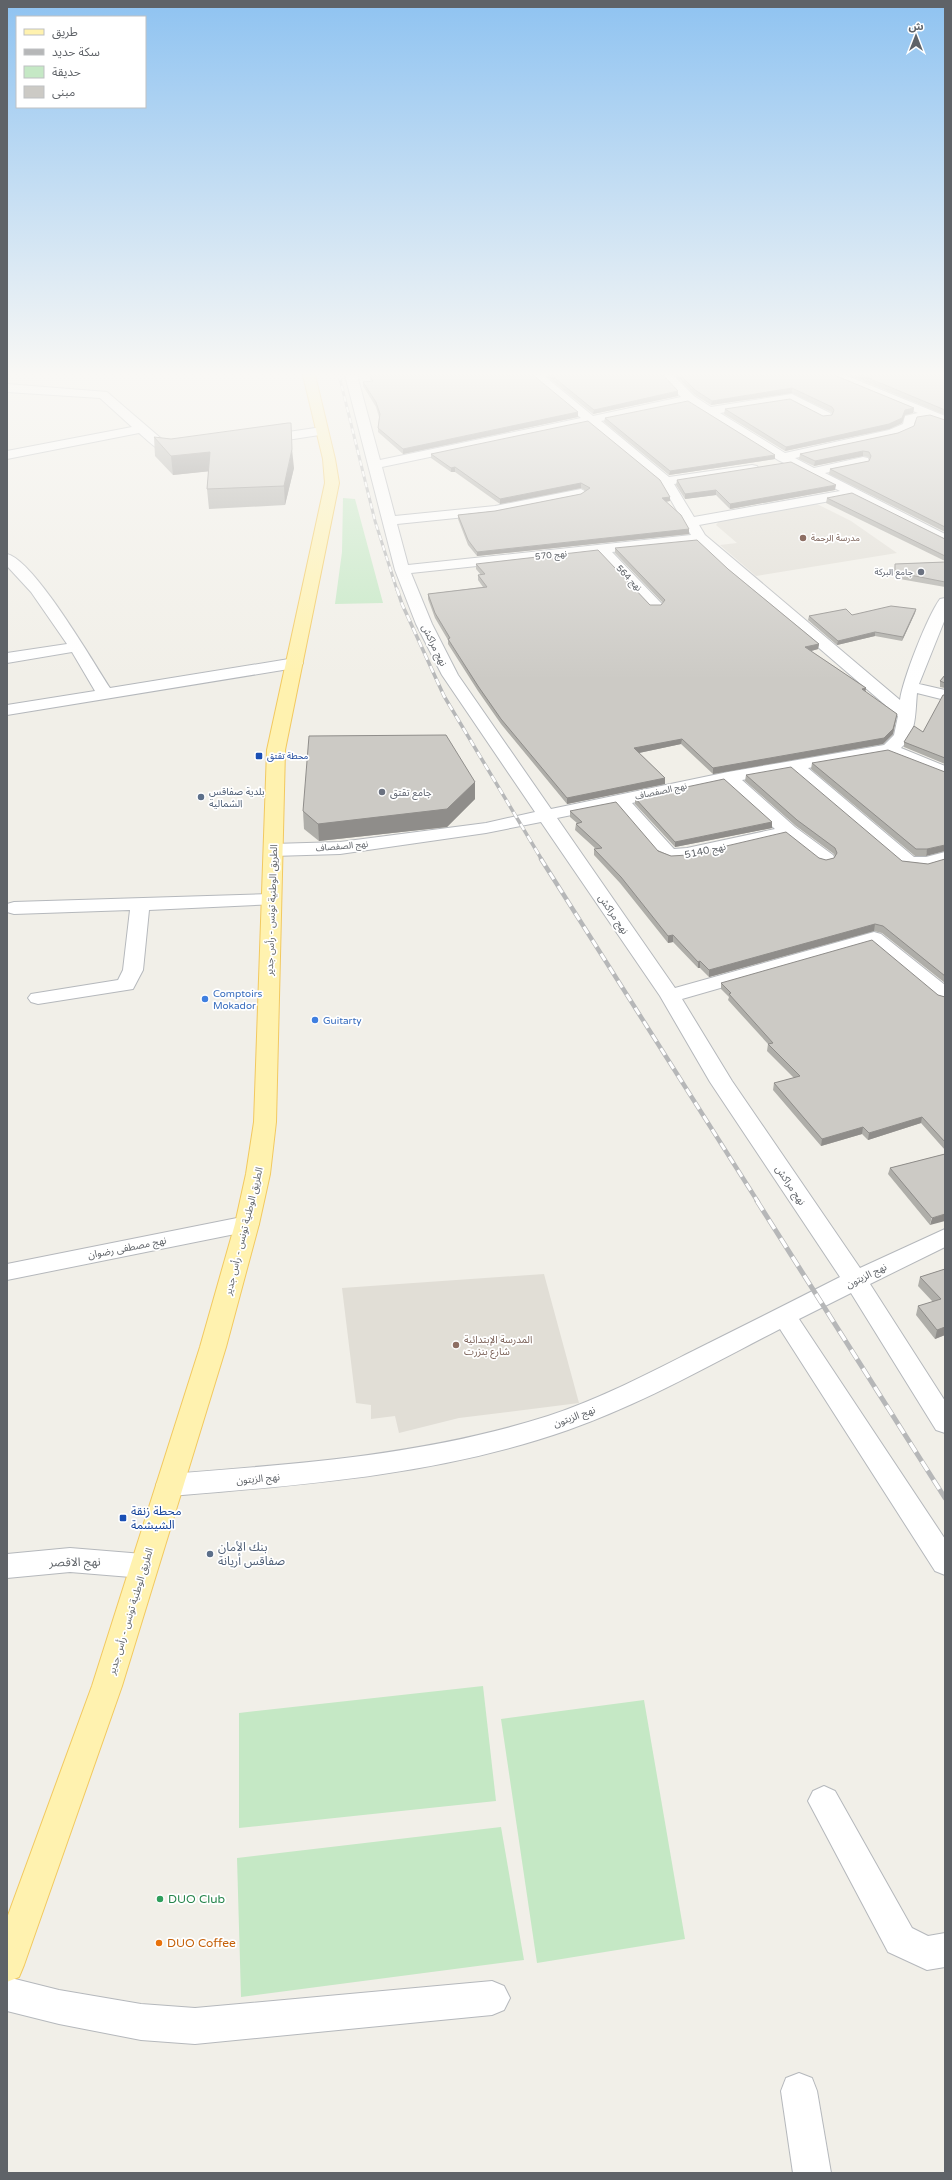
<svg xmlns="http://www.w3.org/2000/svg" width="952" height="2180" font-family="'Varela Round','Noto Sans Arabic',sans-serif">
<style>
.education{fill:#e1ded6}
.green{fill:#c5e8c5}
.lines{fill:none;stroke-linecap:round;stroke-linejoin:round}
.minor-casing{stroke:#b5b8bc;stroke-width:2}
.major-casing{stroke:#f2c960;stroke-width:2}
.minor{fill:#fff;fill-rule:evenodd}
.major{fill:#fff2af;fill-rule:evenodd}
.rail-far3-casing{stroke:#b6b7b8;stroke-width:3}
.rail-far2-casing{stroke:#b6b7b8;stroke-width:3.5}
.rail-far1-casing{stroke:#b6b7b8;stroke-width:4.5}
.rail-casing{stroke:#b6b7b8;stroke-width:5}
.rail-far3{stroke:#fff;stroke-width:2;stroke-dasharray:5.5;stroke-linecap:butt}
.rail-far2{stroke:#fff;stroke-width:2.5;stroke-dasharray:7;stroke-linecap:butt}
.rail-far1{stroke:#fff;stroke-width:3;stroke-dasharray:8;stroke-linecap:butt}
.rail{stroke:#fff;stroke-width:3.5;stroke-dasharray:11;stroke-linecap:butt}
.wall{fill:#afaea9}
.shaded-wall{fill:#8f8d8a}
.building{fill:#cccac5;stroke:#8f8d8a}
.education-dot{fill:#8d6e63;stroke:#fff;stroke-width:1.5}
.worship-dot{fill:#6b7280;stroke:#fff;stroke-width:1.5}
.transit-dot{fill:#1a4fb4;stroke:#fff;stroke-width:1.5}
.service-dot{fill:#5c6f8a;stroke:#fff;stroke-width:1.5}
.shop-dot{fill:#3f7fe0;stroke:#fff;stroke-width:1.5}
.leisure-dot{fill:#2e9e5b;stroke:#fff;stroke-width:1.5}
.food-dot{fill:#e8710a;stroke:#fff;stroke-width:1.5}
.labels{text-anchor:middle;stroke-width:3.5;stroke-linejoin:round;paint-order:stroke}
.far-education-label{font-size:9px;fill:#785e54;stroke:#fff;text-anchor:start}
.far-street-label{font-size:9px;fill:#5f6368;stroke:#fff}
.far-worship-label{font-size:9px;fill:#5b616d;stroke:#fff;text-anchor:end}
.far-transit-label{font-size:9px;fill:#164399;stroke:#fff;text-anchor:start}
.street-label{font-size:10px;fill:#5f6368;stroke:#fff}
.service-label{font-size:10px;fill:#4e5e75;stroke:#fff;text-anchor:start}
.worship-label{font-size:10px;fill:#5b616d;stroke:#fff;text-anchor:start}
.shop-label{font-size:10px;fill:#366cbe;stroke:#fff;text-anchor:start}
.education-label{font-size:10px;fill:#785e54;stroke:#fff;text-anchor:start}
.near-transit-label{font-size:12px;fill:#164399;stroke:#fff;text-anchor:start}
.near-service-label{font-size:12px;fill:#4e5e75;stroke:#fff;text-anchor:start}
.near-street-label{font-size:12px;fill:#5f6368;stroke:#fff}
.near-leisure-label{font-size:12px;fill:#27864d;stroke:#fff;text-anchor:start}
.near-food-label{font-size:12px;fill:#c56008;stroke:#fff;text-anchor:start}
</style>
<rect width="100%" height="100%" fill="#f1efe8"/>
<g class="education">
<path d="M817 504 851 521 897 553 756 576 720 545 737 543 716 525 719 521Z"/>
<path d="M544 1274 579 1403 459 1418 399 1433 395 1416 371 1419V1405L356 1403 342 1288Z"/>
</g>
<g class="green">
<path d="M343 498 355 499 383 603 335 604 342 552Z"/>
<path d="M483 1686 496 1801 239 1828V1713Z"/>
<path d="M644 1700 685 1939 537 1963 501 1719Z"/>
<path d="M501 1827 524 1960 241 1997 237 1858Z"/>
</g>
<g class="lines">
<defs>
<g id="minor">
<path d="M345 375H357L380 460 581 418 530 375H543L593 416 681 397 660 375H673L694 396 711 407 792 394 830 413 832 416 830 419H822L790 402 720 413 785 453 889 430 903 424 905 416 918 413 831 377 829 375H845L945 416V424L929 418 915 421 913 429 897 436 795 458 814 468 863 457 868 458 869 461 868 464 825 473 945 534V544L852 497 699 525 705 535 900 700C903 679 927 617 940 599L945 598V619L919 684 945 690V700L917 693C915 713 917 733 901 748L945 766V777L887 754 808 768 914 857H926L945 852V864L927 869 902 866 791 771 742 780 795 827 833 855 835 859 833 863 826 865 819 863 786 837 687 860 671 861 659 856 616 806 557 818 675 988 874 932 881 934 945 985V1002L938 1000 871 945 682 999 732 1081 860 1268 945 1229V1247L870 1284 945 1401V1433L936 1430 851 1293 799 1319 945 1539V1575L935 1571 780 1329C710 1365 642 1404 568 1430 440 1475 304 1485 170 1496L160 1493 156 1485 160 1477 170 1474C297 1464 426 1455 548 1416 600 1399 649 1373 697 1349 745 1325 793 1301 840 1277L710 1082 660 996 541 822 486 833 340 854 273 856 266 854 264 850 266 846 273 844 340 842 486 823 535 812 442 675 416 624 395 570ZM688 403 778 460 840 491 694 517 674 484 752 473 757 472 759 469 757 466 752 465 669 477 601 421ZM588 424 661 483 691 535 408 565 397 524 495 514 581 497 588 493 581 489 495 506 395 516 382 467ZM697 543 898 716 894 735 884 745 728 772 551 809 458 675 432 624 411 573 598 553 651 609H661L664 606 661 603 612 552ZM724 783 775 829 687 848 674 849 632 803Z"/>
<path d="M7 384 107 392 171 447 185 449 186 452C175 468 148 441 139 433L7 459V451L132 427 100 398 7 392Z"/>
<path d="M322 427 328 431 326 434 261 444 255 440 261 436Z"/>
<path d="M7 554C34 560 93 662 110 688L295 658 301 660 303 663 301 666 295 668 7 715V705L95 691 72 652 7 663V653L67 644 31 592 7 566Z"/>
<path d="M271 894 278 896 281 900 278 904 149 910 143 970 133 989 38 1004 31 1002 28 998 31 994 118 980 123 970 130 910 14 914 7 912V904L14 902Z"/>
<path d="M247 1216 255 1218 259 1224 255 1230 7 1280V1264Z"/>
<path d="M70 1548 143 1554 153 1558 157 1566 153 1574 143 1578 70 1572 7 1578V1554Z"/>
<path d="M824 1786 835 1791 912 1928 928 1936 945 1933V1967L927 1970 888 1952 808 1801 813 1791Z"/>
<path d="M7 1977 59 1990 141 2004 195 2008 492 1981 504 1986 510 1998 504 2010 492 2015 195 2044 141 2040 59 2024 7 2011Z"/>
<path d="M799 2073 812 2078 817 2091 831 2173H793L781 2091 786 2078Z"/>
</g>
<path id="major" d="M303 375H315L335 459 339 483 285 750 276 1122 270 1174 259 1224 226 1347 122 1686 24 1965 19 1977 7 1982V1918L92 1686 200 1347 235 1224 246 1174 254 1122 267 750 325 483 323 459Z"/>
</defs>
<use href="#minor" class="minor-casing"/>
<use href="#major" class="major-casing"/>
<use href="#minor" class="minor"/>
<use href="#major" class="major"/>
<defs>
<path id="rail-far3" d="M339 375 375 521 397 590"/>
<path id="rail-far2" d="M397 589 402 604 444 696 542 860"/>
<path id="rail-far1" d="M541 859 758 1202"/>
<path id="rail" d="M757 1201 945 1498"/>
</defs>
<use href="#rail-far3" class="rail-far3-casing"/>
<use href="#rail-far2" class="rail-far2-casing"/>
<use href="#rail-far1" class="rail-far1-casing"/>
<use href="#rail" class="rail-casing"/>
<use href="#rail-far3" class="rail-far3"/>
<use href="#rail-far2" class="rail-far2"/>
<use href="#rail-far1" class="rail-far1"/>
<use href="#rail" class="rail"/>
</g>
<g class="wall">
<path d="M369 375H533L578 417 403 454 378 432V428L379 417 376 407 363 386V382L371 381Z"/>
<path d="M545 375H663L678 396 593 414Z"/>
<path d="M675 375H834L914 408 913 413 905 415 902 423 889 429 785 451 724 414 725 409 823 416 832 415V414L831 412 792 393 711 405 695 395Z"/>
<path d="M849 375H945V415Z"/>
<path d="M605 418 775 459 669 475 604 422Z"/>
<path d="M945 420V532L829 474 830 469 869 461 870 459 868 457 863 456 814 466 799 459 800 454 898 433Z"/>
<path d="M154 437 294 468 285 505 209 509 207 489 209 471 173 475 155 456Z"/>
<path d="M431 454 670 497V501L666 502 689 534 477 556 468 545 458 519V515L495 511 581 494 586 491 581 488 500 504 455 472H451L431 458Z"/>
<path d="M677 480 835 490 730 509 716 495 685 499 676 485Z"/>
<path d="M827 498 945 539V561L826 503Z"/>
<path d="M615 548 728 569 819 644 818 649 811 651 866 688 865 692 897 714 893 734 883 744 713 774 681 744 639 753 665 778V784L567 804 501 724 478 691 448 644V640L435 618 428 599V594L483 587 478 580V575H481L476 569V564L650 605H661L663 603 615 553Z"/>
<path d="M945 562V587L894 578 895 564Z"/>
<path d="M916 609 915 613 902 641 875 636 837 645 808 620 809 616 852 615Z"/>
<path d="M945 675V688L940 687V681Z"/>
<path d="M945 695V764L904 747V742L923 732Z"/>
<path d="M812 763 945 772 926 856H915L811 769Z"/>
<path d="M746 775 902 861 928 864 945 859V983L882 933 874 931 709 977 700 968H698L673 942 668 943 620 883 594 855V849H596L575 830 576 824 577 823 570 817V811L671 856 819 858 826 860 834 858 835 857 834 854 796 826 745 781Z"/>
<path d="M475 782V799L447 827 319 841 304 829 303 811Z"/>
<path d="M635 798 772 822V828L675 847 635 804Z"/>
<path d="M721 983 938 995 945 997V1150L921 1123 868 1140 862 1134 821 1146 773 1090 774 1083 794 1078 767 1051 768 1044 728 1000 729 997 721 989Z"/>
<path d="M945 1154 930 1225 888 1174 890 1168Z"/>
<path d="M945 1269V1335L935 1339 916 1315 918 1306 933 1302 918 1286 920 1277Z"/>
</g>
<g class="shaded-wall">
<path d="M792 388V393L711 405 712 401Z"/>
<path d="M678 391V396L593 414 594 410Z"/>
<path d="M914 408 913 413 905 415 902 423 889 429 785 451 786 447 905 410Z"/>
<path d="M578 412V417L403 454V449Z"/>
<path d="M292 449 294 468 285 505 284 486Z"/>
<path d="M863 451V456L814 466 815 461Z"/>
<path d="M210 452 212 471 173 475 171 456Z"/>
<path d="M775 455V459L669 475 670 471Z"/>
<path d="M455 467V472H451V468Z"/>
<path d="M581 483V488L500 504V499Z"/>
<path d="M836 485 835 490 730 509V504Z"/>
<path d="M716 490V495L685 499V494Z"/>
<path d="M670 497V501L662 502V498Z"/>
<path d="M689 529V534L477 556V552Z"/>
<path d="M916 609 915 613 902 641 903 637Z"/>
<path d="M875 632V636L837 645 838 641Z"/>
<path d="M819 644 818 649 804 653 805 647Z"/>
<path d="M866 688 865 693 862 689Z"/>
<path d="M897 714 893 734 883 744 713 774V768Z"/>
<path d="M682 739 681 744 634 754V748Z"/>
<path d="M665 778V784L567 804V798Z"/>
<path d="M475 782V799L447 827 319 841 318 824Z"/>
<path d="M772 822V828L675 847V842Z"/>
<path d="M945 845V851L926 856 927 849Z"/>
<path d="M875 924 874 931 709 977V970Z"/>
<path d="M673 935V942L668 943V936Z"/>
<path d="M700 961V968H698V962Z"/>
<path d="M922 1117 921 1123 868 1140 869 1133Z"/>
<path d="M863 1127 862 1134 821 1146 822 1139Z"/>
<path d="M945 1214V1221L930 1225 932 1218Z"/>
<path d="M945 1327V1335L935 1339 937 1330Z"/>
</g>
<g class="building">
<path d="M370 375H533L578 412 403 449 378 428 380 414 376 402 363 382 373 381Z"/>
<path d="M551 375H663L678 391 594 410Z"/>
<path d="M680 375H834L914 408 905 410 902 418 889 424 786 447 725 409 790 399 823 416 832 415 834 410 832 407 792 388 712 401 695 390Z"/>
<path d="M861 375H945V410Z"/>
<path d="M688 401 775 455 670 471 605 418Z"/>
<path d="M930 415 945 420V527L830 469 869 461 871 456 869 452 863 451 815 461 800 454 898 433 914 426 917 417Z"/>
<path d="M588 421 660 480 670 497 662 498 681 515 689 529 477 552 468 540 458 515 495 511 581 494 590 488 581 483 500 499 455 467 451 468 431 454Z"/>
<path d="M288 423H291L292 449 284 486 207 489 210 452 171 456 154 437 171 439Z"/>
<path d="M791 462 836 485 730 504 716 490 685 494 677 480Z"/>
<path d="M852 493 945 539V556L827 498Z"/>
<path d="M697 540 728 569 819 644 805 647 866 688 862 689 897 714 893 729 884 738 713 768 682 739 634 748 665 778 567 798 501 719 478 686 448 639 450 638 435 613 428 594 487 587 478 575 485 574 476 564 598 550 650 605H661L665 600 615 548Z"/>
<path d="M945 562V582L895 572V564Z"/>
<path d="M891 606 916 609 903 637 875 632 838 641 809 616 846 609 852 615Z"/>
<path d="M945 675V683L940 681Z"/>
<path d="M943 695H945V758L904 742 914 726 923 732Z"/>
<path d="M446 735 475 782 447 809 318 824 303 811 309 736Z"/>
<path d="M888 750 945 772V845L927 849H916L812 763Z"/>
<path d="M791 767 902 861 928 864 945 859V976L883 926 875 924 709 970 700 961 698 962 673 935 668 936 621 877 594 849 602 848 576 824 582 822 570 811 616 802 658 851 671 856 688 855 786 832 819 858 826 860 834 858 837 853 835 848 797 820 746 775Z"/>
<path d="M724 779 772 822 675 842 635 798Z"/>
<path d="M872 940 938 995 945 997V1142L922 1117 869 1133 863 1127 822 1139 774 1083 800 1076 768 1044 773 1043 729 994 731 993 721 983Z"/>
<path d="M945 1154V1214L932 1218 890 1168Z"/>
<path d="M945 1269V1327L937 1330 918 1306 941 1299 920 1277Z"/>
</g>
<linearGradient id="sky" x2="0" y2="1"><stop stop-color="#8fc3f1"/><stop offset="0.55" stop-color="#f9f8f5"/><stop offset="1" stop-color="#f9f8f5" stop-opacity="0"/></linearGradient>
<rect width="952" height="680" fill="url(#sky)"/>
<g class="education-dot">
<circle cx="803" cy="538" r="4"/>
<circle cx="456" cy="1345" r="4"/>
</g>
<g class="worship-dot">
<circle cx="921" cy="572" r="4"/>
<circle cx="382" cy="792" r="4"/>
</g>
<g class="transit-dot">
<rect x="255" y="752" width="8" height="8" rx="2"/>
<rect x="119" y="1514" width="8" height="8" rx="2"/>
</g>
<g class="service-dot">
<circle cx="201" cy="797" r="4"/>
<circle cx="210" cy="1554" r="4"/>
</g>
<g class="shop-dot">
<circle cx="205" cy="999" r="4"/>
<circle cx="315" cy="1020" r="4"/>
</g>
<circle class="leisure-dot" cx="160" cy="1899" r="4"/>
<circle class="food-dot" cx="159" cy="1943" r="4"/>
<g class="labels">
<g class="far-education-label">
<text x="811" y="541">مدرسة الرحمة</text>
</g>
<g class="far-street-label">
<text transform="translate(551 555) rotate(-6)" y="3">نهج 570</text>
<text transform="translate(629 578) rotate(46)" y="3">نهج 564</text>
<text transform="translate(661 791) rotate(-12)" y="3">نهج الصفصاف</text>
<text transform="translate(342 846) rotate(-5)" y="3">نهج الصفصاف</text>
</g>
<g class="far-worship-label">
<text x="913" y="575">جامع البركة</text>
</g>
<g class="far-transit-label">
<text x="267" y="759">محطة تقتق</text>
</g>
<g class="street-label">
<text transform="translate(435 645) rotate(64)" y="4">نهج مراكش</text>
<text transform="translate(705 850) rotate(-12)" y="4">نهج 5140</text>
<text transform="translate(271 910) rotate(-88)" y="4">الطريق الوطنية تونس - رأس جدير</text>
<text transform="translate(614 914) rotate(56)" y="4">نهج مراكش</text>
<text transform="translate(791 1185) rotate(56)" y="4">نهج مراكش</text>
<text transform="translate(243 1231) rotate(-76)" y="4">الطريق الوطنية تونس - رأس جدير</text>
<text transform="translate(127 1247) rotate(-11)" y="4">نهج مصطفى رضوان</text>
<text transform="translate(866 1275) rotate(-26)" y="4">نهج الزيتون</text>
<text transform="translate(574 1416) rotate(-20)" y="4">نهج الزيتون</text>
<text transform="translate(258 1478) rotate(-5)" y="4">نهج الزيتون</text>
<text transform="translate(130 1611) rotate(-73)" y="4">الطريق الوطنية تونس - رأس جدير</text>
</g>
<g class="service-label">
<text x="209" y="795">بلدية صفاقس<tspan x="209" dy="12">الشمالية</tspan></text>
</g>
<g class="worship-label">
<text x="390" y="796">جامع تقتق</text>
</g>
<g class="shop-label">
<text x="213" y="997">Comptoirs<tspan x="213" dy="12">Mokador</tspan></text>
<text x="323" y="1024">Guitarty</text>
</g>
<g class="education-label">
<text x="464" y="1343">المدرسة الإبتدائية<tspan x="464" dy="12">شارع بنزرت</tspan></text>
</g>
<g class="near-transit-label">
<text x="131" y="1515">محطة زنقة<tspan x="131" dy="14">الشيشمة</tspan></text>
</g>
<g class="near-service-label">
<text x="218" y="1551">بنك الأمان<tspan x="218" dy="14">صفاقس أريانة</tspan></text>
</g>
<g class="near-street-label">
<text transform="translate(75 1562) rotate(-1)" y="4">نهج الاقصر</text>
</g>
<g class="near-leisure-label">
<text x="168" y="1903">DUO Club</text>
</g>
<g class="near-food-label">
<text x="167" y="1947">DUO Coffee</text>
</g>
</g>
<rect width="952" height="2180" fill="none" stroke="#5f6368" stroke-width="16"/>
<rect x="16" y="16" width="130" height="92" fill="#ffffff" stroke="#bfc1c3"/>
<rect x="24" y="29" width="20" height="6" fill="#fff2af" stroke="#bfc1c3"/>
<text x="52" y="36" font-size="12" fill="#5f6368">طريق</text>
<rect x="24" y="49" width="20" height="6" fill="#b6b7b8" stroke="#bfc1c3"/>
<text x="52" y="56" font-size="12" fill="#5f6368">سكة حديد</text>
<rect x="24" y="66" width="20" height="12" fill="#c5e8c5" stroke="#bfc1c3"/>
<text x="52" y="76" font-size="12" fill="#5f6368">حديقة</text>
<rect x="24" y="86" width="20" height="12" fill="#cccac5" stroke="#bfc1c3"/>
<text x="52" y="96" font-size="12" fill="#5f6368">مبنى</text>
<g transform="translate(916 36)" stroke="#ffffff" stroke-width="3" paint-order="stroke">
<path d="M0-3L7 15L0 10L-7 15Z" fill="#5f6368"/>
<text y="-6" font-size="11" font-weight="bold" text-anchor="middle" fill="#5f6368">ش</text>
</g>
</svg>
